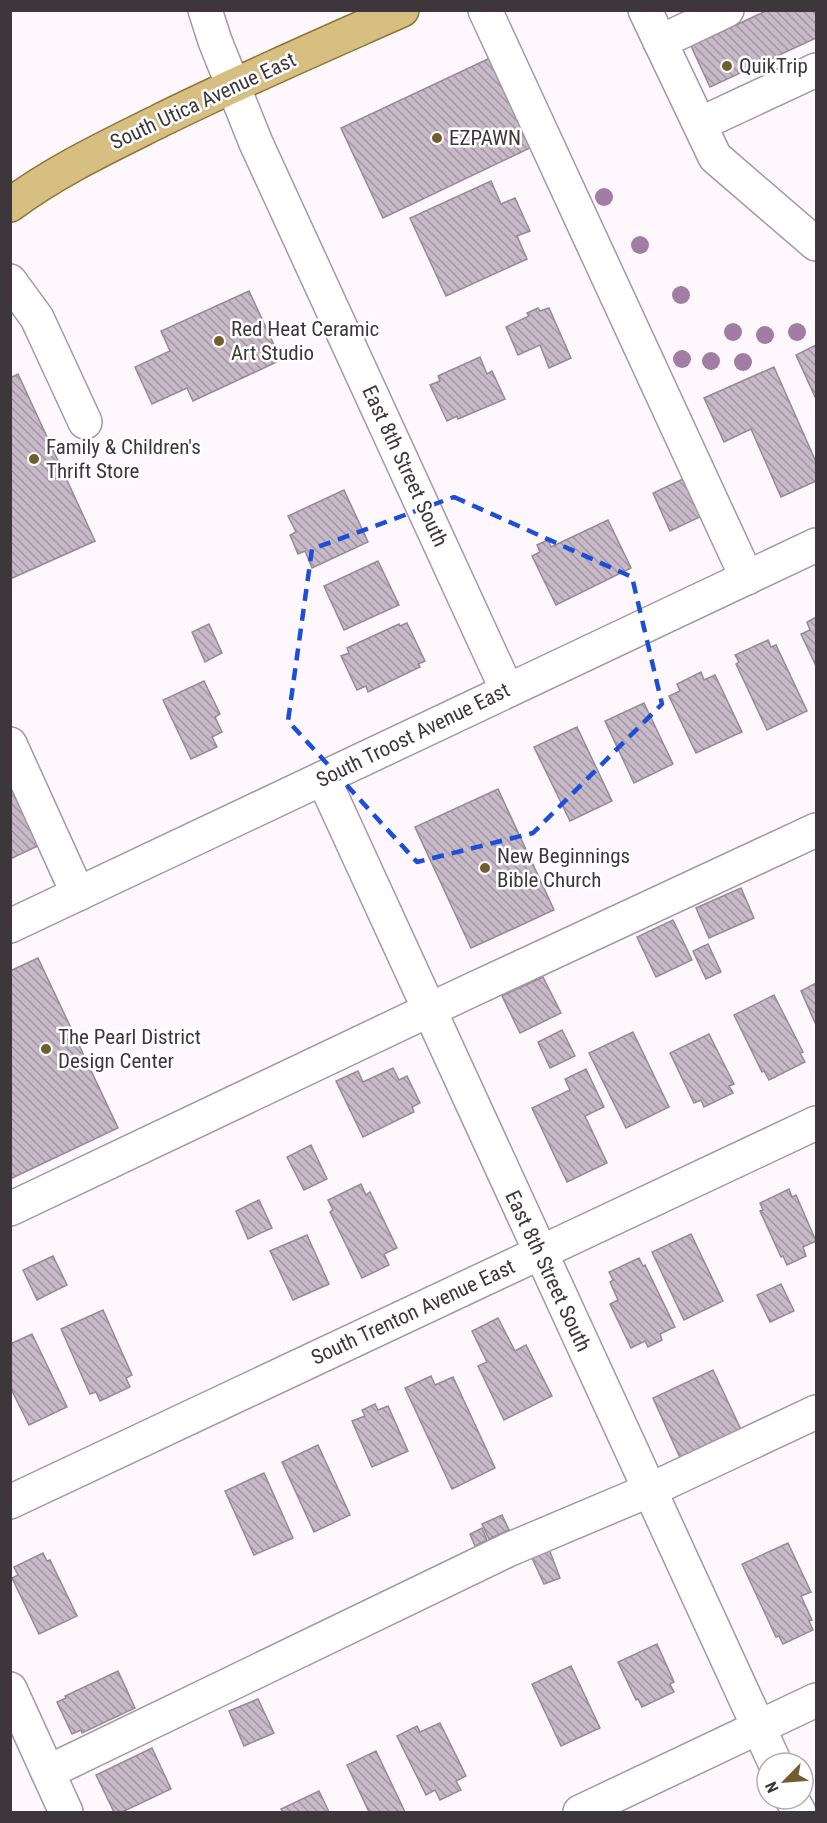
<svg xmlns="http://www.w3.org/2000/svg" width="827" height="1823" font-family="'Roboto Condensed',sans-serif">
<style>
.building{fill:url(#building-back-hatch);stroke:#978997;stroke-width:1.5}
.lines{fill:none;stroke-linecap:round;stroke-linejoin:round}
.minor-casing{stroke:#a597a5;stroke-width:36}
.major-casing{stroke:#907433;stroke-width:36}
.minor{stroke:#fff;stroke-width:33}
.major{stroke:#d7bf82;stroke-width:33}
.tree{fill:#a17ca3}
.marked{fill:none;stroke:#1d4ed8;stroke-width:4.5;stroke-dasharray:12 8;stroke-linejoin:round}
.poi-dot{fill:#725e2d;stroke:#fff;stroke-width:2}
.labels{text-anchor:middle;stroke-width:5;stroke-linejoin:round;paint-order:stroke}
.poi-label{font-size:21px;fill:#3d373c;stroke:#fff;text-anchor:start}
.street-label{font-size:21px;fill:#3d373c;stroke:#fff}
</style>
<defs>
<pattern id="building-back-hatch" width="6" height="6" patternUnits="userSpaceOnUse" patternTransform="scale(1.5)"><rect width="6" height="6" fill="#c7b9c7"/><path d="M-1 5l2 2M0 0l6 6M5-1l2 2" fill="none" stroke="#a397a3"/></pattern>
</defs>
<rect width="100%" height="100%" fill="#fef8fe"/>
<g class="building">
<path d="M768 10H816V38L710 87 691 46Z"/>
<path d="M490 58 532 147 383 218 341 128Z"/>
<path d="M491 181 501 204 515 198 530 231 517 236 527 259 446 296 410 218Z"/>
<path d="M249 291 281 360 193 401 187 388 152 404 135 367 170 351 161 331Z"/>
<path d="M538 308 540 311 549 308 571 358 549 368 540 345 518 355 506 327 529 316 527 313Z"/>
<path d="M816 345V399L796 355Z"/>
<path d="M480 357 487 374 492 371 505 399 458 419 457 416 447 421 430 385 440 381 438 376Z"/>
<path d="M774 367 816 462V481L781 497 751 429 724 442 704 398Z"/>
<path d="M18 374 95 541 10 579V378Z"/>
<path d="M685 478 702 516 670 531 653 493Z"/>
<path d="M344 490 368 542 312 568 305 551 298 554 290 535 296 532 288 516Z"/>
<path d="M608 520 631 568 556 605 532 556 540 552 537 545 548 540 551 547Z"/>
<path d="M378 561 399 605 344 630 324 586Z"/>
<path d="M816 617V666L801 634 810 630 807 622Z"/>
<path d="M407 623 425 661 418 664 420 667 368 692 366 686 357 690 341 656 349 653 347 648 399 624 400 626Z"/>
<path d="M209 624 222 653 205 662 192 632Z"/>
<path d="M768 640 771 647 776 645 807 711 767 730 736 664 739 662 735 655Z"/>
<path d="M701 672 704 680 715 675 742 732 696 753 669 696 680 691 677 684Z"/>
<path d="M204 681 220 714 215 717 222 732 212 737 217 747 191 759 163 700Z"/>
<path d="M644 703 673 764 634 783 605 721Z"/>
<path d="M577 727 612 801 570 821 534 747Z"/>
<path d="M10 774 42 844 10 859Z"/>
<path d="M498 789 554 910 471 948 415 827Z"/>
<path d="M741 888 754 918 709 938 696 908Z"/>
<path d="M673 920 692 960 656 977 637 937Z"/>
<path d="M708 944 721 972 706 979 693 951Z"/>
<path d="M38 958 118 1128 10 1179V971Z"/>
<path d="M543 977 561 1013 520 1033 502 996Z"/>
<path d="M816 983V1025L801 991Z"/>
<path d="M774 995 803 1052 800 1053 805 1062 769 1080 764 1071 762 1072 734 1015Z"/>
<path d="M562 1030 575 1056 550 1068 538 1042Z"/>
<path d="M633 1032 669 1107 626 1128 589 1053Z"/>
<path d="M709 1034 734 1084 729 1086 733 1093 704 1107 701 1100 694 1103 670 1053Z"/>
<path d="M393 1068 399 1080 407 1076 420 1103 412 1107 414 1112 363 1137 336 1081 358 1071 363 1082Z"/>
<path d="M586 1069 604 1107 585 1116 607 1163 567 1182 532 1108 570 1090 565 1079Z"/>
<path d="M311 1145 327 1179 304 1190 287 1157Z"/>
<path d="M361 1184 366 1195 370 1192 397 1248 384 1254 389 1265 362 1278 330 1212 333 1210 328 1200Z"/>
<path d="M789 1189 792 1197 796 1195 816 1241 803 1247 806 1256 787 1265 783 1256 781 1257 760 1211 763 1210 760 1203Z"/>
<path d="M259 1200 272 1228 248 1239 236 1211Z"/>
<path d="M691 1234 723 1301 684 1320 652 1252Z"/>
<path d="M307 1235 329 1284 293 1300 270 1251Z"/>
<path d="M53 1256 67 1285 37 1300 23 1270Z"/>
<path d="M639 1258 643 1266 645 1265 675 1327 660 1334 662 1340 648 1347 645 1341 631 1348 610 1304 618 1300 610 1282 613 1280 609 1272Z"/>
<path d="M781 1284 794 1311 770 1322 757 1295Z"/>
<path d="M103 1310 132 1375 126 1378 130 1387 100 1401 96 1392 90 1394 61 1329Z"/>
<path d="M498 1318 515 1351 526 1345 552 1396 504 1420 478 1366 487 1362 472 1331Z"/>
<path d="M32 1334 67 1407 29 1425 10 1387V1344Z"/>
<path d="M713 1370 743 1434 682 1462 653 1398Z"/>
<path d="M431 1376 435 1385 453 1377 495 1468 452 1489 405 1388Z"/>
<path d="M375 1404 378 1410 388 1406 408 1451 372 1467 352 1421 365 1416 362 1410Z"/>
<path d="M318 1445 350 1515 314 1532 282 1462Z"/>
<path d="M264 1473 293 1538 254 1555 225 1491Z"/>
<path d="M502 1515 509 1530 489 1539 482 1524Z"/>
<path d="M482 1528 487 1540 475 1546 470 1534Z"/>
<path d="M788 1543 811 1592 801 1596 812 1620 809 1621 813 1630 783 1644 779 1636 776 1637 742 1564Z"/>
<path d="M549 1549 560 1578 544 1584 531 1556Z"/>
<path d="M43 1553 47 1561 50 1560 77 1616 39 1634 12 1578 18 1575 14 1567Z"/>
<path d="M657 1644 674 1682 670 1684 674 1692 642 1707 638 1699 636 1700 618 1662Z"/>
<path d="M571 1666 600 1728 561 1746 532 1684Z"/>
<path d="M118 1671 135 1708 82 1733 81 1730 72 1734 57 1702 66 1698 65 1696Z"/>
<path d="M258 1699 274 1733 244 1746 229 1711Z"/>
<path d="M440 1723 466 1776 456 1781 461 1790 440 1800 435 1790 426 1795 397 1736 417 1726 420 1732Z"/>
<path d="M152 1748 171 1789 122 1812H114L96 1775Z"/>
<path d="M376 1751 405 1812H369L347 1765Z"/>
<path d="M319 1791 329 1812H283L281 1809Z"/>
</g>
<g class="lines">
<defs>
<g id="minor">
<path d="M205 10 215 41 256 143 507 690"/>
<path d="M485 10 747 578"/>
<path d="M645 10 715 157 816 244"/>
<path d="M660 42 727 10"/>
<path d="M700 124 816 70"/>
<path d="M10 281 37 318 85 422"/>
<path d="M10 744 78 894"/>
<path d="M323 778 775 1763"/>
<path d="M10 926 816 545"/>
<path d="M10 1209 463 994 816 830"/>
<path d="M10 1502 816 1123"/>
<path d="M10 1689 66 1812"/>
<path d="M48 1772 508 1550 650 1490 816 1412"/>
<path d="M792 1799 799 1812"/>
<path d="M580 1812 816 1700"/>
</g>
<path id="major" d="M10 205C57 170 109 146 161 120 240 81 321 46 402 10"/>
</defs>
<use href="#minor" class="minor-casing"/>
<use href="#major" class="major-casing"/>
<use href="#minor" class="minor"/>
<use href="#major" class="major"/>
</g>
<g class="tree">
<circle cx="604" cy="197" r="9"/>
<circle cx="640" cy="245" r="9"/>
<circle cx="681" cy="295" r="9"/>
<circle cx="733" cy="332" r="9"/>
<circle cx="797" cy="332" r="9"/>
<circle cx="765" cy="335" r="9"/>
<circle cx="682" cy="359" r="9"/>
<circle cx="711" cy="361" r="9"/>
<circle cx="743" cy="362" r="9"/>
</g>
<path class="marked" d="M454 497 632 577 662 704 533 833 417 862 288 721 312 549Z"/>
<g class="poi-dot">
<circle cx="727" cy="66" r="6"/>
<circle cx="437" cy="138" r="6"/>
<circle cx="219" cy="341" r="6"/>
<circle cx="34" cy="459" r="6"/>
<circle cx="485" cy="868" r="6"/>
<circle cx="46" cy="1049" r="6"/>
</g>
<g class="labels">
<g class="poi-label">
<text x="739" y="73">QuikTrip</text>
<text x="449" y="145">EZPAWN</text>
<text x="231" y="336">Red Heat Ceramic<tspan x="231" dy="24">Art Studio</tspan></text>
<text x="46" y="454">Family &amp; Children's<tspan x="46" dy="24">Thrift Store</tspan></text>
<text x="497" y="863">New Beginnings<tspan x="497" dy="24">Bible Church</tspan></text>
<text x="58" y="1044">The Pearl District<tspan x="58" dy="24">Design Center</tspan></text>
</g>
<g class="street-label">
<text transform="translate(203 101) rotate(-25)" y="7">South Utica Avenue East</text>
<text transform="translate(405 466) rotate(65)" y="7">East 8th Street South</text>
<text transform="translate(413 735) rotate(-26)" y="7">South Troost Avenue East</text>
<text transform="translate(548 1271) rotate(65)" y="7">East 8th Street South</text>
<text transform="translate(413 1312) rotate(-25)" y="7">South Trenton Avenue East</text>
</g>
</g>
<rect width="827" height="1823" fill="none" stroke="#3d373c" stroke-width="24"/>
<g transform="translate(785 1781) rotate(245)"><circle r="28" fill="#ffffff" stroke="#b1afb1" stroke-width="1.5"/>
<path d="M0-4.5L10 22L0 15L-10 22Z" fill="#725e2d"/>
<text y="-9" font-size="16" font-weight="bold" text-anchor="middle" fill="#3d373c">N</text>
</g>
</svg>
